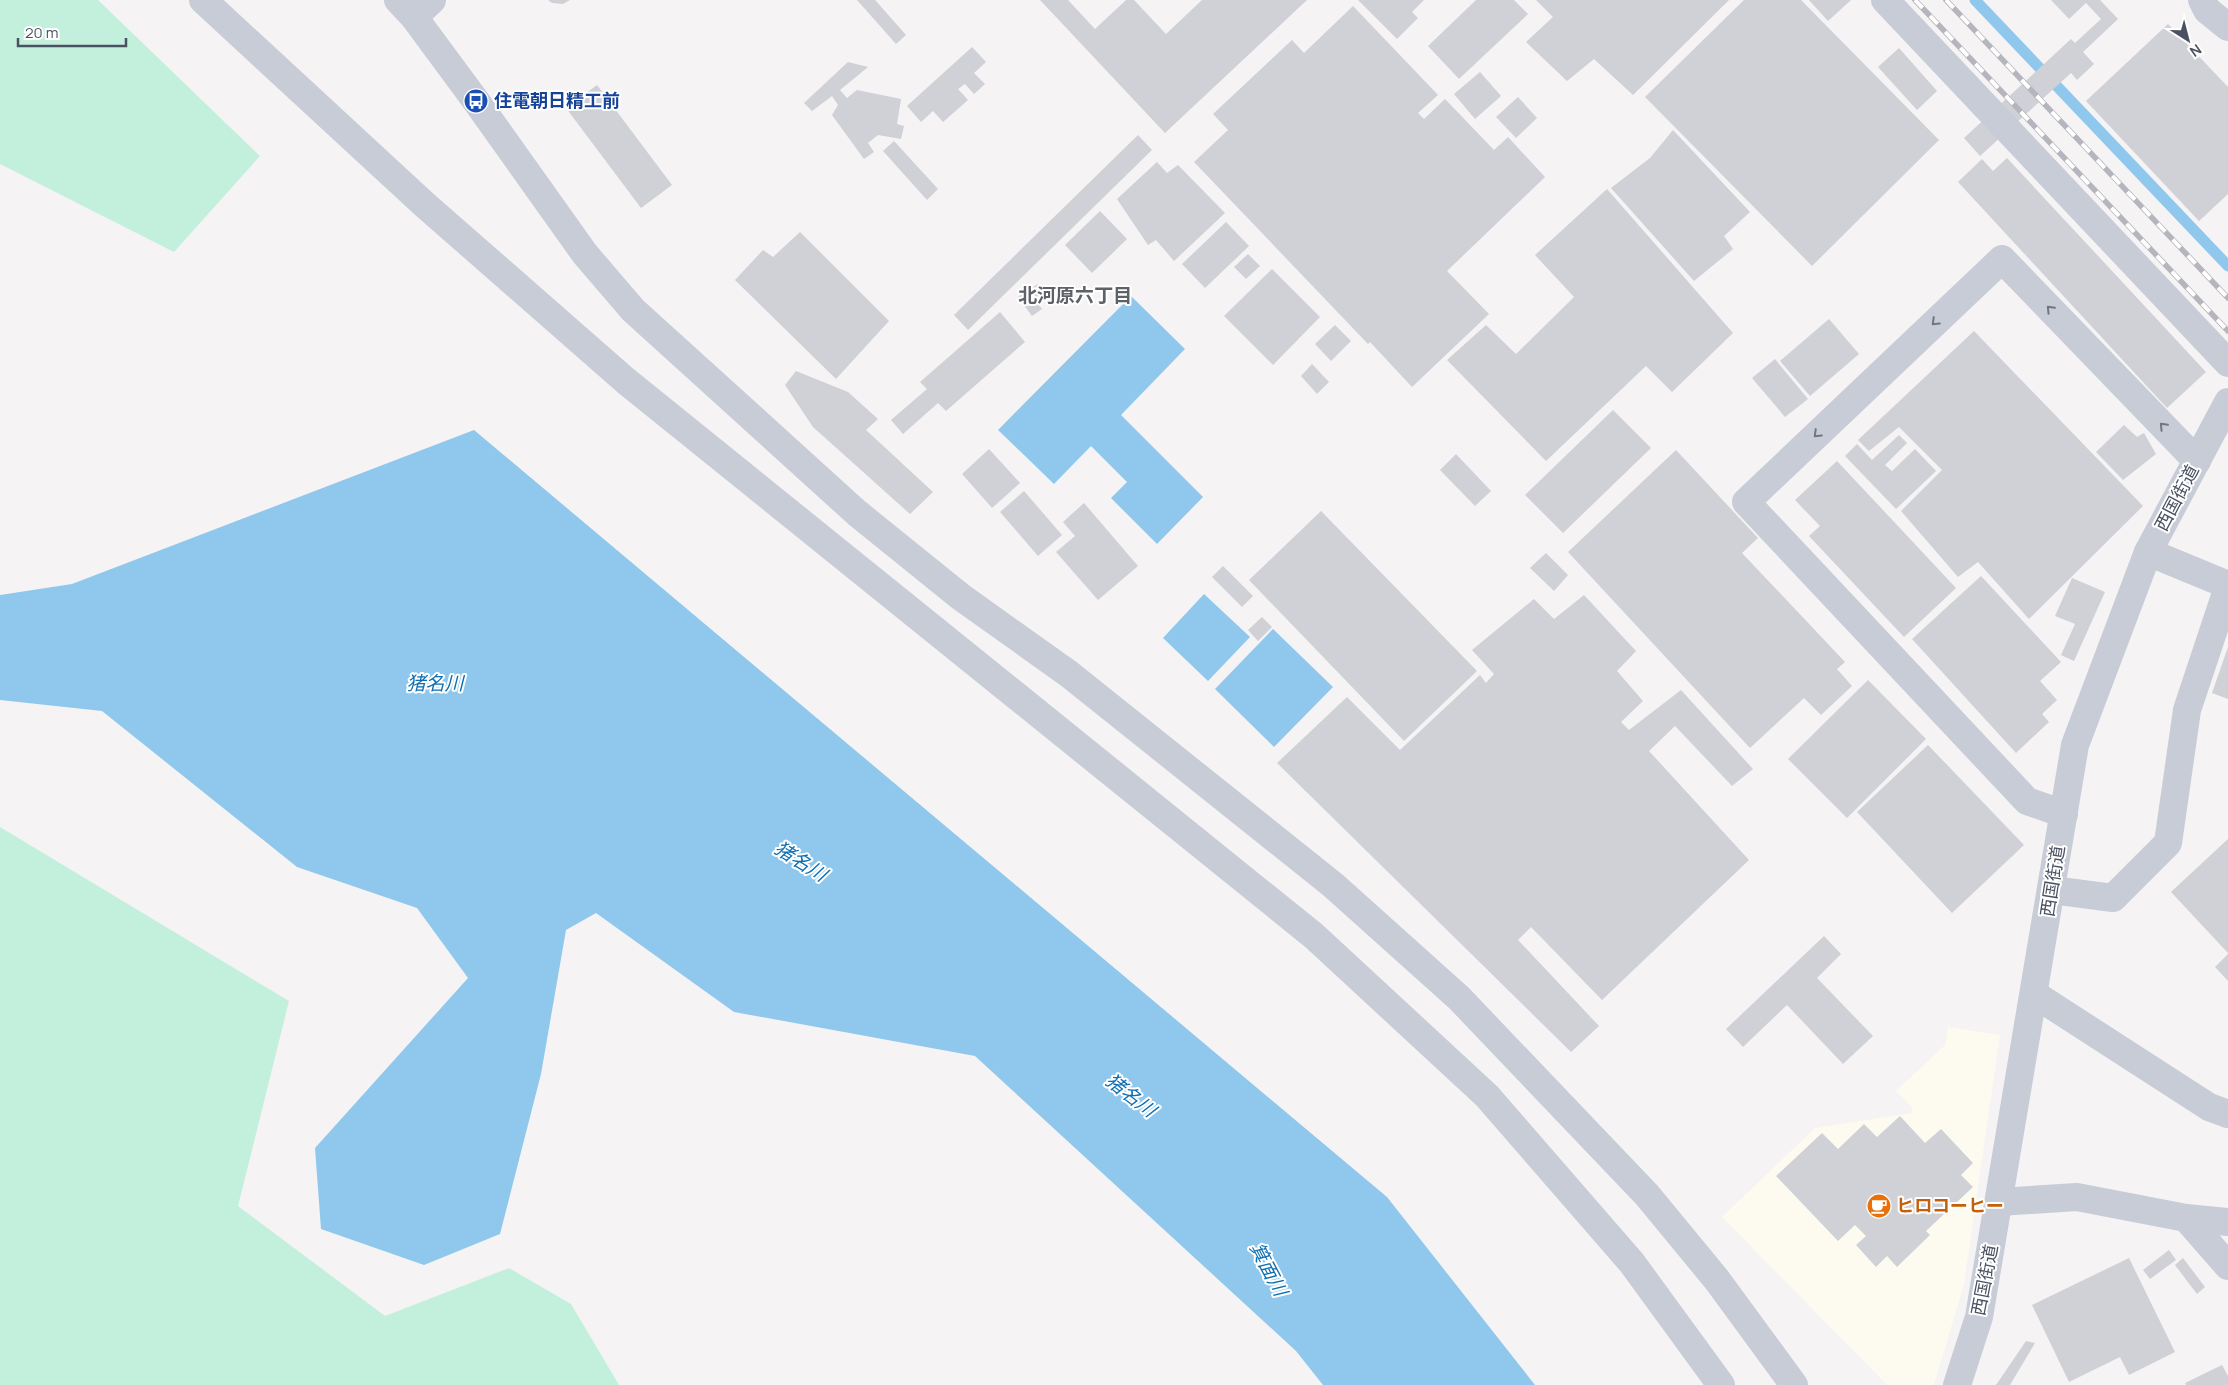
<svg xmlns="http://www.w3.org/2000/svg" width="2228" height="1385" font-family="Manrope,'Noto Sans JP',sans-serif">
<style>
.commercial{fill:#fdfbef}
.green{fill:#c3f0dd}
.water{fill:#90c8ed}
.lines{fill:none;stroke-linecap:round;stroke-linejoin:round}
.stream{stroke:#90c8ed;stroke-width:11}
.building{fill:#cfd1d7}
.minor{stroke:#c7ccd7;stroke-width:28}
.rail-casing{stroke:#b5b6bd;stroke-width:5.5}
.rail{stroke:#fff;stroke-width:4;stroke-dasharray:11;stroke-linecap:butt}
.oneway{stroke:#707684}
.labels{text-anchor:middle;stroke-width:4;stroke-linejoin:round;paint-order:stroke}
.transit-label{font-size:18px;font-weight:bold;fill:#164399;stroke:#fff;text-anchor:start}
.street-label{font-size:18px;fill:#4a5160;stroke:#fff}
.food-label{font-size:18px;font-weight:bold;fill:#c56008;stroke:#fff;text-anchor:start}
.neighbourhood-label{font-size:19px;font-weight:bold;fill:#5f6168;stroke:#fff}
.water-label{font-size:19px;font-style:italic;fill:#0d6fb1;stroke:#fff}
</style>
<rect width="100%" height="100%" fill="#f5f3f3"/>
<path class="commercial" d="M1948 1027 2000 1035 1964 1284 1934 1385H1887L1722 1217 1815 1128 1912 1113V1107L1896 1091 1945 1045Z"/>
<g class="green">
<path d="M0 0H98L260 156 174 252 0 164Z"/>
<path d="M0 827 289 1001 238 1206 385 1316 509 1268 571 1304 619 1385H0Z"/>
</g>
<g class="water">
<path d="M1131 296 1185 349 1121 415 1203 497 1157 544 1111 498 1127 482 1091 446 1054 484 998 430Z"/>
<path d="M474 430 1387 1197 1535 1385H1323L1296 1351 975 1056 734 1012 596 913 566 930 541 1074 500 1234 424 1265 321 1229 315 1148 468 978 417 908 297 867 102 711 0 700V595L72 584Z"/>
<path d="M1204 594 1250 637 1208 681 1163 638Z"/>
<path d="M1273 629 1333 687 1274 747 1215 689Z"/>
</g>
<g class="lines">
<path class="stream" d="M1975 0 2228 266"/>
</g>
<g class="building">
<path d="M548 0H570L563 4 552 3Z"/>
<path d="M857 0H875L906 35 896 44Z"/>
<path d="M1040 0H1068L1095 29 1126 0H1134L1166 34 1202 0H1307L1165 133Z"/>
<path d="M1358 0H1424L1412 12 1418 18 1397 39Z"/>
<path d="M1476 0H1514L1528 14 1459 79 1428 46Z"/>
<path d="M1536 0H1729L1633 95 1594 59 1567 81 1526 42 1553 17Z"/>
<path d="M1744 0H1801L1939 140 1812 266 1645 97Z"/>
<path d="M1809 0H1851L1828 21Z"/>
<path d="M2051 0H2100L2118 19 2083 52 2094 64 2077 80 2071 73 1980 156 1964 138 2071 39 2075 43 2101 19 2086 3 2069 19Z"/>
<path d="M1353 6 1438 95 1418 113 1424 119 1445 99 1494 150 1508 137 1545 177 1447 271 1489 314 1412 387 1370 342 1368 344 1194 162 1228 130 1213 114 1292 40 1304 53Z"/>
<path d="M2168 24 2228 87V194L2199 221 2086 101Z"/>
<path d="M972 47 986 62 974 73 985 84 974 94 965 84 958 89 968 100 943 122 933 111 921 122 907 106Z"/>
<path d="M1899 48 1937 91 1917 110 1878 67Z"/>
<path d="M848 62 868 67 840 90 847 98 857 90 901 99 897 124 904 126 901 139 878 135 868 143 874 152 864 159 832 115 838 105 832 96 812 111 804 103Z"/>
<path d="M1480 72 1501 96 1475 119 1454 94Z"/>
<path d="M597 85 672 185 641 208 566 108Z"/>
<path d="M1518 97 1537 118 1516 138 1496 117Z"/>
<path d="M1673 130 1750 212 1724 236 1733 249 1694 281 1611 188 1650 158Z"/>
<path d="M1138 135 1152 150 968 330 954 315Z"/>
<path d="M894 141 938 189 927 200 883 151Z"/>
<path d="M2007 158 2206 372 2167 408 1958 182 1982 159 1993 171Z"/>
<path d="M1157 162 1167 173 1178 165 1225 213 1174 261 1156 240 1148 245 1117 199Z"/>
<path d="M1607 189 1733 333 1672 392 1646 366 1546 461 1447 360 1486 325 1516 354 1574 297 1535 255Z"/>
<path d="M1100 211 1127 239 1092 273 1065 245Z"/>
<path d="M1226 222 1249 246 1205 288 1182 264Z"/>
<path d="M800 232 889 321 836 379 735 280 763 250 773 257Z"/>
<path d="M1248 254 1260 266 1246 279 1234 267Z"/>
<path d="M1272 269 1320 317 1273 365 1224 316Z"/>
<path d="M1038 284 1043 291 1036 297 1030 289Z"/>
<path d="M1028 290 1042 309 1032 316 1018 297Z"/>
<path d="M1000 312 1025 342 946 411 938 403 903 434 891 420 927 389 920 382Z"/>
<path d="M1829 319 1859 354 1810 396 1780 361Z"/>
<path d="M1335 325 1351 341 1331 361 1315 344Z"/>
<path d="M1974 331 2143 506 2029 619 1978 562 1958 577 1901 511 1942 470 1899 427 1869 451 1858 440Z"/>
<path d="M1775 359 1808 399 1785 417 1752 378Z"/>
<path d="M1312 364 1329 382 1317 394 1301 376Z"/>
<path d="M796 371 848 392 878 419 866 430 933 492 910 514 813 427 785 385Z"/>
<path d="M1613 410 1651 448 1563 533 1525 495Z"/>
<path d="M2124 425 2137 437 2144 433 2156 454 2123 480 2096 452Z"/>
<path d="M1899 435 1907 443 1885 465 1892 471 1915 449 1936 471 1896 509 1845 456 1857 444 1872 460Z"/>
<path d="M989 449 1020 483 992 508 962 474Z"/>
<path d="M1676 450 1758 538 1742 553 1845 662 1837 669 1852 686 1821 715 1804 698 1750 748 1568 552Z"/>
<path d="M1456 454 1491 491 1475 506 1440 470Z"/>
<path d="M1837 461 1956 588 1904 637 1809 536 1820 526 1795 500Z"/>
<path d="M1024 491 1062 535 1038 556 1000 512Z"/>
<path d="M1084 503 1138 566 1098 600 1056 552 1075 536 1063 522Z"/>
<path d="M1321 511 1477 671 1404 741 1249 580Z"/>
<path d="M1546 553 1568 575 1554 591 1530 568Z"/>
<path d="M1223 566 1253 596 1242 607 1212 577Z"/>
<path d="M1981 576 2061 662 2040 681 2057 700 2042 714 2049 722 2016 753 1912 639Z"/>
<path d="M2072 578 2105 592 2074 661 2061 655 2075 624 2055 616Z"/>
<path d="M1584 595 1636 651 1617 671 1643 701 1621 722 1629 730 1681 690 1753 769 1732 786 1675 726 1649 751 1749 860 1602 1000 1531 927 1518 940 1599 1026 1571 1052 1277 763 1347 697 1400 750 1480 675 1486 683 1494 674 1472 650 1534 599 1554 619Z"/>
<path d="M1262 617 1272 627 1258 641 1248 630Z"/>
<path d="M2228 647V699L2212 693Z"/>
<path d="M1868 680 1926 739 1847 818 1788 759Z"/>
<path d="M1928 745 2024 845 1952 913 1857 812Z"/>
<path d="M2228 839V953L2171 892Z"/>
<path d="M1824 936 1841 954 1817 978 1873 1036 1843 1064 1787 1005 1743 1047 1726 1029Z"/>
<path d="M2228 954V981L2215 967Z"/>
<path d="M1900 1116 1925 1143 1941 1129 1973 1163 1961 1175 1973 1187 1926 1231 1930 1235 1897 1267 1887 1256 1876 1267 1856 1245 1866 1236 1855 1225 1838 1241 1776 1176 1822 1133 1838 1149 1864 1124 1877 1137Z"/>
<path d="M2169 1250 2176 1260 2150 1279 2143 1270Z"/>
<path d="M2129 1258 2175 1352 2129 1375 2120 1357 2069 1382 2032 1305Z"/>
<path d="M2183 1258 2205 1287 2197 1294 2175 1265Z"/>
<path d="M2026 1341 2035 1343 2010 1385H1996Z"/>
<path d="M2222 1365 2228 1376V1385H2186L2185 1383Z"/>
</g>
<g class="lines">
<g class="minor">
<path d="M203 0 425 205 626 381 1314 936 1487 1096 1632 1263 1721 1385"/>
<path d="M398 0 414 17 476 101 585 254 633 310 857 513 961 597 1069 674 1333 885 1459 998 1647 1195 1717 1280 1794 1385"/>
<path d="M1885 0 2228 363"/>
<path d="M2202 0 2207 10 2228 27"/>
<path d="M414 17 432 0"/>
<path d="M2148 552 2228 585"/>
<path d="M2064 814 2027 801 1746 502 2002 259 2197 461"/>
<path d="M2052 890 2113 898 2168 843 2187 710 2228 587"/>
<path d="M2034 994 2209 1107 2228 1114"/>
<path d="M1999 1202 2077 1197 2186 1218 2228 1266"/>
<path d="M2186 1218 2228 1222"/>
<path d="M1957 1385 1979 1317 2075 745 2148 552 2228 402"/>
</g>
<defs>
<g id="rail">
<path d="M1915 0 2228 331"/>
<path d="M1946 0 2228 298"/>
</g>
</defs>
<use href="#rail" class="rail-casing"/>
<use href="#rail" class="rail"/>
</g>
<defs><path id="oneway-chevron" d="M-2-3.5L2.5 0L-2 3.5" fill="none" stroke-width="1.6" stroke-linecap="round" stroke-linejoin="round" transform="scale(1.25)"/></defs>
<g class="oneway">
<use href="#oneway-chevron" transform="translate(2050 309) rotate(-134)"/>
<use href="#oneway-chevron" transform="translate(1935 322) rotate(136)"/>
<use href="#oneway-chevron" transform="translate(2163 426) rotate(-134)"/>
<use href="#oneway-chevron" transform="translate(1817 434) rotate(136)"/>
</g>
<defs>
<symbol id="bus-disc" viewBox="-11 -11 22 22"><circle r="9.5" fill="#1a4fb4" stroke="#fff"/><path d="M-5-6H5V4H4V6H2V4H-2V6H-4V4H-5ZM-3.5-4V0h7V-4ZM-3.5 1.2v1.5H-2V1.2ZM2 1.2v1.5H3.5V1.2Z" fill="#fff"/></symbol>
<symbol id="cafe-disc" viewBox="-11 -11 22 22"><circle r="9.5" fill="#e8710a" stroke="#fff"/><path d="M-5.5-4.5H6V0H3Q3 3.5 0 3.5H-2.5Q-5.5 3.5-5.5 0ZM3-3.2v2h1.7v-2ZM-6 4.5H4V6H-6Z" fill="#fff"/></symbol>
</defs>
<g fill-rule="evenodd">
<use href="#bus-disc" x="462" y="87" width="28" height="28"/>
<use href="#cafe-disc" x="1865" y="1192" width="28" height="28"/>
</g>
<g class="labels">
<g class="transit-label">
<text x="494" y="107">住電朝日精工前</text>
</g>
<g class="street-label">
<text transform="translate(2177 498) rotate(-62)" y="6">西国街道</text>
<text transform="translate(2053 881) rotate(-81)" y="6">西国街道</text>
<text transform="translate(1985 1280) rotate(-79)" y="6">西国街道</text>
</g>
<g class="food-label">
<text x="1896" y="1212">ヒロコーヒー</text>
</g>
<g class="neighbourhood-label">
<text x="1075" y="302">北河原六丁目</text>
</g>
<g class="water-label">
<text x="435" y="690">猪名川</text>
<text transform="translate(801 861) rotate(32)" y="7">猪名川</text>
<text transform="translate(1131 1095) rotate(38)" y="7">猪名川</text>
<text transform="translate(1269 1269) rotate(62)" y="7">箕面川</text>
</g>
</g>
<g transform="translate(2188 40) rotate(144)" stroke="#ffffff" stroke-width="4" paint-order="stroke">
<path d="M0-4L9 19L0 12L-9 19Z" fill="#4a5160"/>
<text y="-8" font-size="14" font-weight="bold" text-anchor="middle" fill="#4a5160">N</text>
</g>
<path d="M18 38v8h108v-8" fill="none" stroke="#4a5160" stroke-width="2.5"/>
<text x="25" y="38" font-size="15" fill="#4a5160" stroke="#ffffff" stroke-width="4" paint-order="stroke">20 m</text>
</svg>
